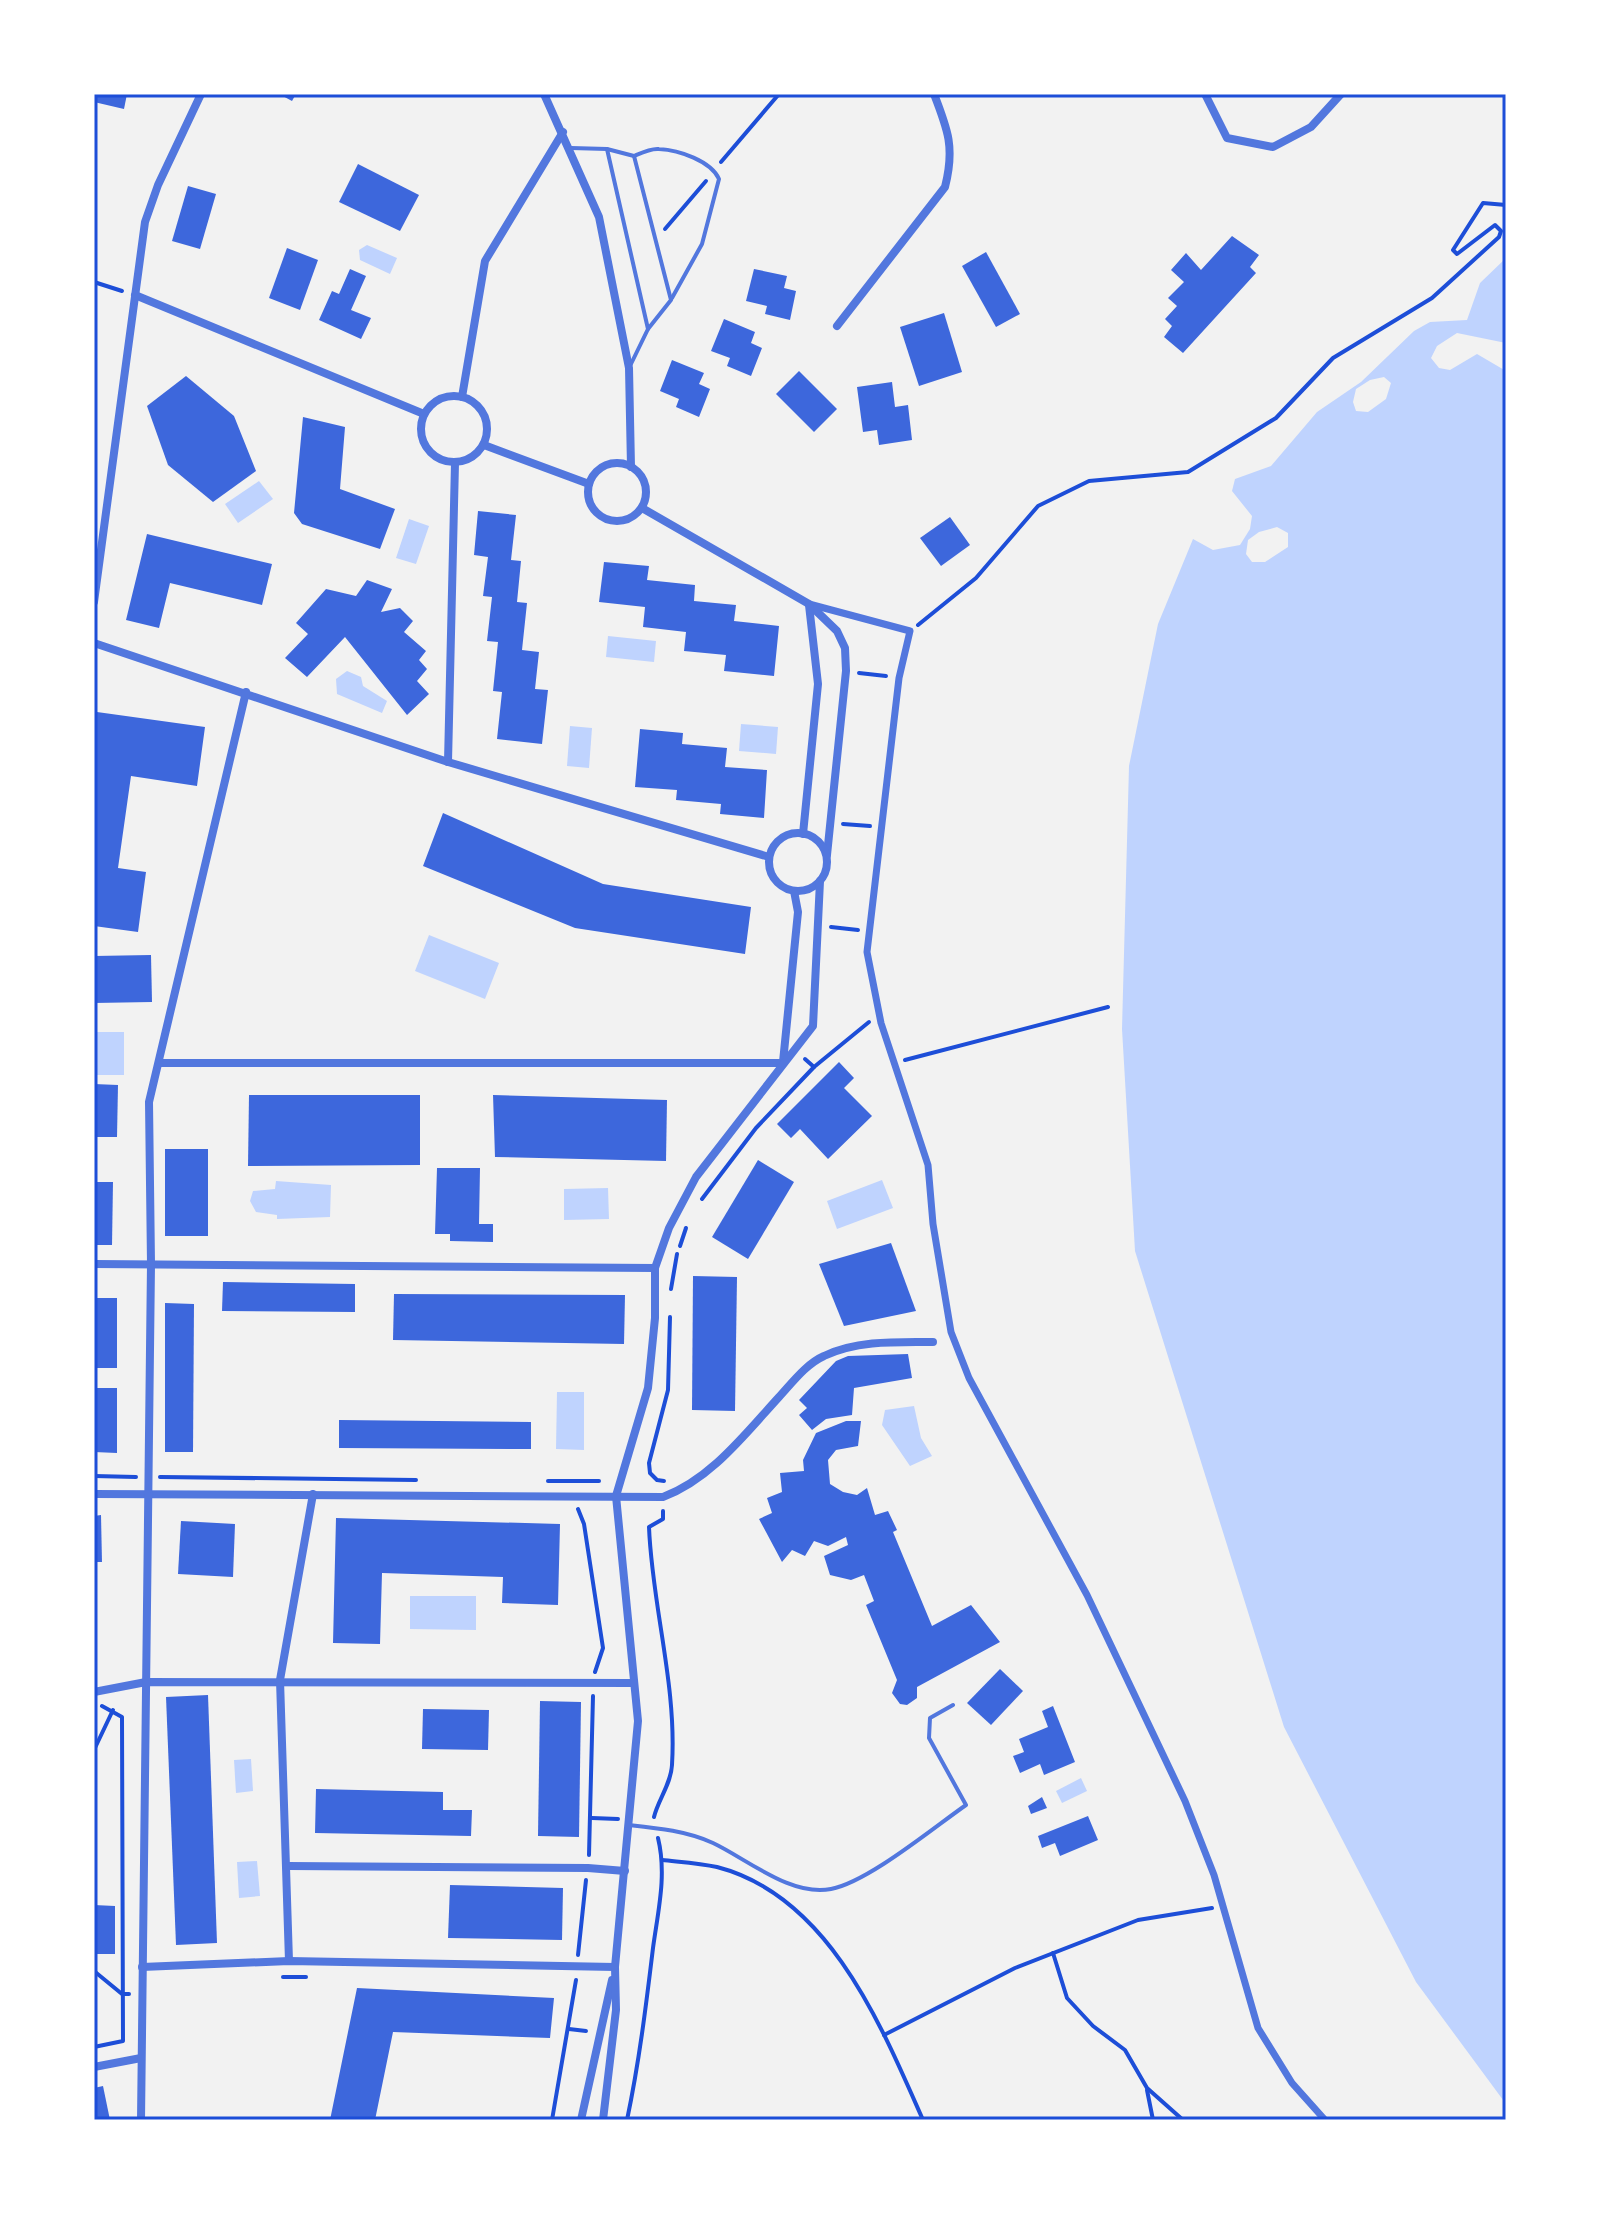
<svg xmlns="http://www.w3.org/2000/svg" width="1600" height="2214" font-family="Figtree,sans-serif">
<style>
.water{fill:#bfd3fe;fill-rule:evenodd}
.building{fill:#3d67dc}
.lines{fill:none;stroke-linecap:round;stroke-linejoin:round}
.path{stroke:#1d4ed8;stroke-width:4}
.service{stroke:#5277de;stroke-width:4}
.pedestrian{stroke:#5277de;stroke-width:7}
.minor{stroke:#5277de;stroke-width:8}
.neatline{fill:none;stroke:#1d4ed8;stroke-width:3}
</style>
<rect width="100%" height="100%" fill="#f2f2f2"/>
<g class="water">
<path d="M367 245 397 258 390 274 360 260 359 250Z"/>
<path d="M1506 258V343L1457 333 1437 346 1431 358 1439 368 1450 370 1477 354 1506 371V2104L1416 1982 1284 1727 1135 1251 1122 1029 1129 766 1158 624 1193 539 1213 550 1240 545 1250 529 1252 516 1232 491 1235 479 1271 466 1317 412 1361 382 1414 331 1430 322 1467 320 1480 283ZM1384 377 1391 383 1386 399 1368 412 1356 411 1353 402 1356 389 1370 380ZM1277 527 1288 533V547L1265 562H1252L1246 554 1248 540 1259 532Z"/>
<path d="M259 481 273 499 238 523 225 504Z"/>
<path d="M409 519 429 526 416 564 396 558Z"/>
<path d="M608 636 656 641 654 662 606 657Z"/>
<path d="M347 671 361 677 363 686 387 701 382 713 337 694 336 679Z"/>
<path d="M741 724 778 727 776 754 739 751Z"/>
<path d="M570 726 592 728 589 768 567 766Z"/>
<path d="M429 935 499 963 485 999 415 971Z"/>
<rect x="94" y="1032" width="30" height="43"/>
<path d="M882 1180 893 1208 837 1229 827 1201Z"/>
<path d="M276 1181 331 1185 330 1217 277 1219V1215L256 1212 250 1201 253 1191 275 1189Z"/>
<path d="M608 1188 609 1219 564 1220V1189Z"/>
<path d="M557 1392H584V1450L556 1449Z"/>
<path d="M914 1406 921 1438 932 1456 910 1466 882 1425 885 1410Z"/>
<path d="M410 1596H476V1630L410 1629Z"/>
<path d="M251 1759 253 1791 236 1793 234 1760Z"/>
<path d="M1081 1778 1087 1791 1062 1803 1056 1791Z"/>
<path d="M257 1861 260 1896 239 1898 237 1862Z"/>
</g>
<g class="building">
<path d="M94 94H127L124 109 94 102Z"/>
<path d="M279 94H296L292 101Z"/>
<path d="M358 164 419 195 400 231 339 202Z"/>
<path d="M188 186 216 194 200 249 172 241Z"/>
<path d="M1232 236 1259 255 1250 267 1256 273 1183 353 1164 337 1172 326 1165 319 1177 306 1168 298 1184 282 1171 270 1186 253 1201 270Z"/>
<path d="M287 248 318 260 300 310 269 298Z"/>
<path d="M986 252 1020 314 996 327 962 266Z"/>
<path d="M350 269 366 276 351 310 371 318 361 339 319 320 332 291 339 294Z"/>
<path d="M754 269 787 276 784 288 796 291 790 320 765 314 767 306 746 301Z"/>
<path d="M944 313 962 372 919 386 900 327Z"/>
<path d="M724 319 755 332 751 343 762 348 751 376 727 366 730 358 711 351Z"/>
<path d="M672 360 704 373 699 384 710 389 699 417 676 407 679 399 660 391Z"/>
<path d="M799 371 837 409 814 432 776 394Z"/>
<path d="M186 376 234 416 256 471 213 502 168 465 147 406Z"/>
<path d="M892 382 895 407 908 405 912 440 879 445 877 430 863 432 857 387Z"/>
<path d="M303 417 345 427 340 489 395 509 380 549 302 524 294 513Z"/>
<path d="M478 511 516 515 511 560 521 561 517 602 527 603 522 650 539 652 535 689 548 690 542 744 497 739 502 692 493 691 498 642 487 641 492 597 483 596 488 557 474 555Z"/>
<path d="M950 517 970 545 941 566 920 538Z"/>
<path d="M147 534 272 564 262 605 170 583 159 628 126 620Z"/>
<path d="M604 562 649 566 647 580 695 585 694 601 736 605 734 621 779 626 774 676 724 671 726 655 684 651 686 632 643 627 645 607 599 602Z"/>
<path d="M367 580 392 589 381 612 400 608 413 621 404 632 426 651 419 660 427 669 417 681 429 694 407 715 345 637 307 677 285 658 308 634 296 623 326 589 356 596Z"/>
<path d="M97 712 205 727 197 786 131 776 118 868 146 872 138 932 94 926V735Z"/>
<path d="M640 729 683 733 682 744 727 748 725 767 767 770 764 818 720 814 721 804 676 800 677 790 635 787Z"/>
<path d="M443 813 603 884 751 907 745 954 575 928 423 866Z"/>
<path d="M151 955 152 1002 94 1003V956Z"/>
<path d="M839 1062 854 1078 844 1088 872 1116 828 1159 800 1129 791 1138 777 1124Z"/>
<path d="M94 1084 118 1085 117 1137H94Z"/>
<path d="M249 1095H420V1165L248 1166Z"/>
<path d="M493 1095 667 1100 666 1161 495 1157Z"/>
<rect x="165" y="1149" width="43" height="87"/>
<path d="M758 1160 794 1182 748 1259 712 1237Z"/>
<path d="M437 1168H480L479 1224H493V1242L450 1241V1234H435Z"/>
<path d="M94 1182H113L112 1245H94Z"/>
<path d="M891 1243 916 1311 844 1326 819 1264Z"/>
<path d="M693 1276 737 1277 735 1411 692 1410Z"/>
<path d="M223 1282 355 1284V1312L222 1311Z"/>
<path d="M394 1294 625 1295 624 1344 393 1340Z"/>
<rect x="94" y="1298" width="23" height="70"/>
<path d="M165 1303 194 1304 193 1452H165Z"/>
<path d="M908 1354 912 1378 854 1388 852 1415 826 1419 812 1430 799 1415 807 1408 799 1400 836 1361 848 1356Z"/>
<path d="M94 1388H117V1453L94 1452Z"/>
<path d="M339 1420 531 1422V1449L339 1448Z"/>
<path d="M846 1421H861L858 1446 836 1450 828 1460 830 1484 843 1492 857 1495 867 1488 875 1515 888 1511 897 1530 893 1532 932 1626 971 1605 1000 1642 917 1687V1698L907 1705 900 1704 892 1693 897 1680 866 1605 874 1601 864 1575 851 1580 830 1575 824 1556 848 1545 846 1537 828 1546 814 1541 805 1556 792 1550 782 1562 759 1519 772 1513 767 1498 782 1492 780 1473 804 1471 803 1460 816 1433Z"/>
<path d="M101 1515 102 1562H94V1516Z"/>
<path d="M336 1518 560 1524 558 1605 502 1603 503 1577 382 1573 380 1644 333 1643Z"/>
<path d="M181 1521 235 1524 233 1577 178 1574Z"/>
<path d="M1000 1669 1023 1691 991 1725 967 1703Z"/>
<path d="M208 1695 217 1943 176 1945 166 1697Z"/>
<path d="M540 1701 581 1702 579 1837 538 1836Z"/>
<path d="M1053 1706 1075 1762 1044 1775 1040 1764 1020 1773 1013 1756 1024 1752 1019 1739 1048 1727 1042 1711Z"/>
<path d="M423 1709 489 1710 488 1750 422 1749Z"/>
<path d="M316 1789 443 1792V1810H472L471 1836 315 1833Z"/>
<path d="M1042 1797 1047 1808 1031 1814 1028 1806Z"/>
<path d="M1088 1816 1098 1840 1060 1856 1055 1843 1042 1848 1038 1836Z"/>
<path d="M450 1885 563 1888 562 1940 448 1938Z"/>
<path d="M94 1905 115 1906V1954H94Z"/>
<path d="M357 1988 554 1998 550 2038 393 2032 375 2120H330Z"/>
<path d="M103 2086 110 2120H94V2088Z"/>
</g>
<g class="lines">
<g class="path">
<path d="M721 162 779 94"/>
<path d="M665 229 706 181"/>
<path d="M94 282 122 291"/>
<path d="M918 625 976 578 1038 506 1089 481 1188 472 1276 418 1333 358 1432 298 1499 237 1501 231 1495 225 1457 254 1453 250 1483 203 1506 205"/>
<path d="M859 673 886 676"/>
<path d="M843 824 870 826"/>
<path d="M831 927 858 930"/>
<path d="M805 1059 814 1067 869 1022"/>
<path d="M905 1060 1108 1007"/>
<path d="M702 1199 756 1128 814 1067"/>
<path d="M680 1246 686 1228"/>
<path d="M671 1289 677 1254"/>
<path d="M94 1476 136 1477"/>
<path d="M160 1477 416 1480"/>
<path d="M548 1481H599"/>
<path d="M664 1481 657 1480 650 1473 649 1463 668 1390 670 1317"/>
<path d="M578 1509 584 1524 603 1648 595 1672"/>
<path d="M94 1750 113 1710"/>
<path d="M654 1817C658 1800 671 1784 672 1765 677 1685 652 1606 649 1527L663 1519V1511"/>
<path d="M592 1818 618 1819"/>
<path d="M589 1855 593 1696"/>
<path d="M662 1860C680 1862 699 1863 717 1867 829 1896 881 2025 923 2120"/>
<path d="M1053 1953 1067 1998 1093 2026 1125 2050 1147 2088 1183 2120"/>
<path d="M578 1955 586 1880"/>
<path d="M94 1971 122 1994H129"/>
<path d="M283 1977H306"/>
<path d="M569 2029 586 2031"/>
<path d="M884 2035 1015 1968 1138 1920 1212 1908"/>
<path d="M94 2047 123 2041 122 1717 102 1706"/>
<path d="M1147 2090 1153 2120"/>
<path d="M552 2120 576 1980"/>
<path d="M627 2120C639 2063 646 2006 653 1948 658 1911 667 1875 658 1838"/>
</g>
<g class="service">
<path d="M571 148 607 149 634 156 671 300 648 329 630 366"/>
<path d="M607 149 648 329"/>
<path d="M634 156C641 153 651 148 659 149 679 150 711 161 719 179L702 244 672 298"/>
<path d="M629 1825C657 1828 687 1831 713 1843 747 1859 791 1897 831 1889 868 1882 933 1828 966 1805L929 1738 930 1718 953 1705"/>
</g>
<path class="pedestrian" d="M809 604 910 631 899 678 867 952 881 1023 928 1165 933 1224 951 1332 969 1378 1087 1595 1185 1801 1214 1875 1258 2028 1292 2083 1325 2120"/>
<g class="minor">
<path d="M544 94 599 217 629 368 631 467"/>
<path d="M1205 94 1227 138 1273 147 1311 127 1341 94"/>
<path d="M135 295 424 414"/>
<path d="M837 326 945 187C955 148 948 130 934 94"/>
<circle cx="454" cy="429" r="33"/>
<path d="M462 397 485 261 563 132"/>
<path d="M484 445 589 484"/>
<circle cx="617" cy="492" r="29"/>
<path d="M642 508 809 604 837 631 845 648 846 671 827 855"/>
<path d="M94 602 145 222 158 185 201 94"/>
<path d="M94 643 448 762 769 857"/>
<path d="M448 762 455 463"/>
<circle cx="798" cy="862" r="29"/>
<path d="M803 834 818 684 809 605"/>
<path d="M783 1062 798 912 794 891"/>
<path d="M159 1063H783"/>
<path d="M94 1264 655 1268"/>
<path d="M94 1494 663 1497C711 1479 745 1434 779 1397 792 1383 806 1364 824 1356 857 1340 898 1342 933 1342"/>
<path d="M94 1692 146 1682 634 1683"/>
<path d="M288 1866 588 1868 625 1871"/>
<path d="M289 1961 280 1680 313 1494"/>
<path d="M142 1967 289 1961 615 1967"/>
<path d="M94 2067 141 2058"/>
<path d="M141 2120 151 1264 149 1102 246 692"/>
<path d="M581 2120 612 1980"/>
<path d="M603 2120 616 2010 615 1967 638 1721 616 1496 648 1388 655 1318V1268L669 1228 696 1177 813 1026 820 881"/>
</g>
</g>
<rect width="1600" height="2214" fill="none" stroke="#ffffff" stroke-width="192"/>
<rect x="96" y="96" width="1408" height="2022" class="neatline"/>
</svg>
